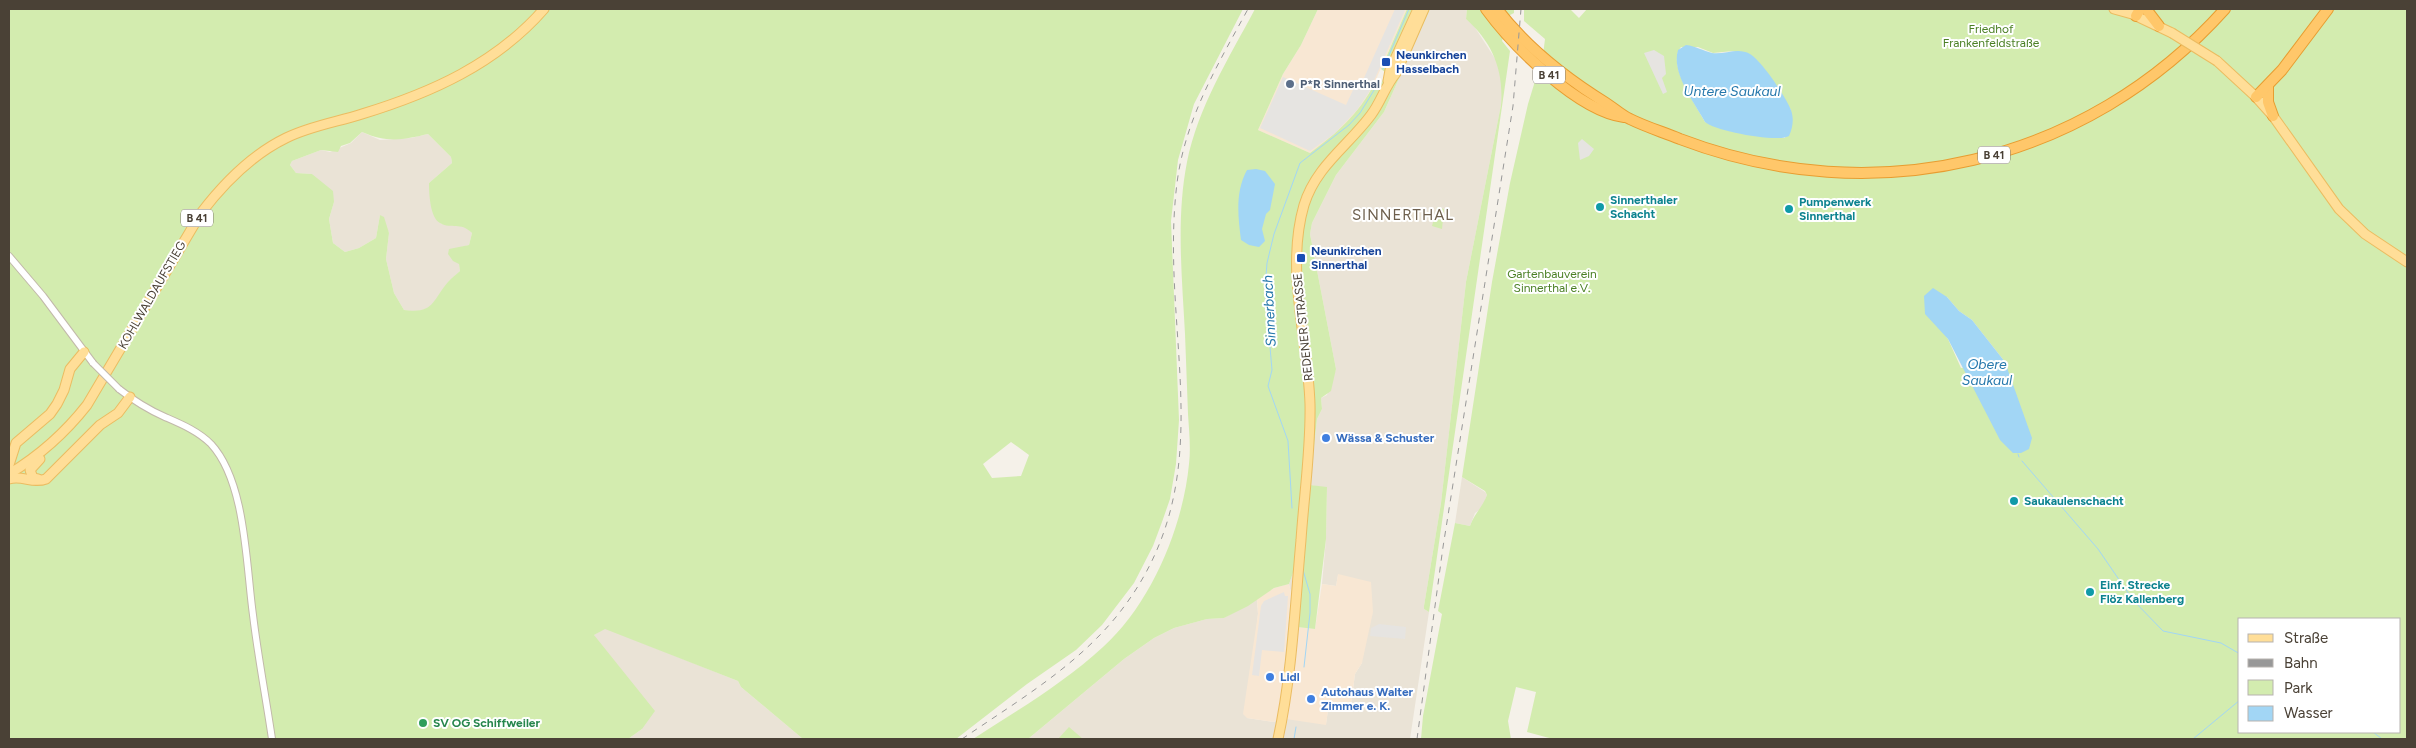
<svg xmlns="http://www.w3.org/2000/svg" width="2416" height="748" font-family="Figtree,sans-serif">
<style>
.residential{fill:#eae3d6}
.commercial{fill:#f8e7d3}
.green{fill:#d3ecaf;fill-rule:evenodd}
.parking{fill:#e6e4e1}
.water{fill:#a2d6f5}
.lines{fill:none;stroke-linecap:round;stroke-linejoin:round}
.stream{stroke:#a2d6f5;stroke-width:1}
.minor-casing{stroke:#c2b9aa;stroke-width:8}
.major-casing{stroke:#ebbc61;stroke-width:11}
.highway-casing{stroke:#e79d31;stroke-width:12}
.minor{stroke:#fff;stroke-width:6}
.major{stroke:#ffde98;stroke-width:9}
.highway{stroke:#ffc76a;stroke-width:10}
.rail{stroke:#989898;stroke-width:1;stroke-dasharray:6 6;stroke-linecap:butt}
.minor-bridge-casing{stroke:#c2b9aa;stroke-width:8;stroke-linecap:butt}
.major-bridge-casing{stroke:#ebbc61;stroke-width:11;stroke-linecap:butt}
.minor-bridge{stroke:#fff;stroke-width:6}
.major-bridge{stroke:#ffde98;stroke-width:9}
.transit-dot{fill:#1a4fb4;stroke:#fff;stroke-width:2}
.service-dot{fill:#5c6f8a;stroke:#fff;stroke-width:2}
.culture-dot{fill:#0f9aa8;stroke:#fff;stroke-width:2}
.shop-dot{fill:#3f7fe0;stroke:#fff;stroke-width:2}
.leisure-dot{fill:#2e9e5b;stroke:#fff;stroke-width:2}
.labels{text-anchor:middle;stroke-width:4;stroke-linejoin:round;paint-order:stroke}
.shield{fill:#fff;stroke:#807a72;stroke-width:1}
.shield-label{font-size:11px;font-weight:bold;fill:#4a4136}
.park-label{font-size:12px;fill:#4b8025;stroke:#fff}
.transit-label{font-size:12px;font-weight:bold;fill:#164399;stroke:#fff;text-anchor:start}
.service-label{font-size:12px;font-weight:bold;fill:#4e5e75;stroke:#fff;text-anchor:start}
.culture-label{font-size:12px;font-weight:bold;fill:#0d838f;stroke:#fff;text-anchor:start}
.street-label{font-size:12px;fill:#4a4136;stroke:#fff}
.shop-label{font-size:12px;font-weight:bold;fill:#366cbe;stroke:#fff;text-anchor:start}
.leisure-label{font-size:12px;font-weight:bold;fill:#27864d;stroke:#fff;text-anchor:start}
.water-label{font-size:14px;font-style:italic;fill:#2678ac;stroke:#fff}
.quarter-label{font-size:15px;letter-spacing:1px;fill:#6d5f4d;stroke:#fff}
</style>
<rect width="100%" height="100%" fill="#f5f1e9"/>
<g class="residential">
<path d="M1430 9H1467L1466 19 1474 26 1496 60 1503 84 1501 105 1466 282 1441 503 1424 606V609L1429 612 1410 739H1028L1124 659 1154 638 1174 628 1207 619 1224 618 1257 599 1258 614 1247 718 1274 722 1279 719 1291 593 1289 584 1293 573 1302 574 1297 627 1326 724 1328 710 1350 712 1355 674 1362 663 1338 575 1336 586 1322 584 1326 539 1327 488 1310 485 1317 419 1322 409 1321 398 1327 395 1336 369 1310 234 1312 223 1336 175 1384 112Z"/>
<path d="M362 132 380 140 411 138 428 134 451 157 452 163 429 183 441 224 465 226 472 233 469 245 458 248 460 271 449 281 433 306 418 312 404 310 394 293 386 259 389 233 380 215 376 238 359 248 345 252 333 243 329 219 334 202 312 174 296 173 290 165 292 161 321 150 330 152 351 143Z"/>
<path d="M1462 477 1485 492 1487 495 1482 508 1475 513 1470 526 1455 523Z"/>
<path d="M605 628 738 681 741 687 803 739H628L642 729 594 635Z"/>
</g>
<g class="commercial">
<path d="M1318 9H1407L1374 84 1359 110 1338 133 1310 153 1258 130 1283 74 1301 45Z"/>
<path d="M1338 574 1371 582 1373 612 1362 663 1355 674 1350 712 1328 710 1326 725 1286 719 1297 627 1315 629 1322 584 1336 586Z"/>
<path d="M1289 584 1291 593 1279 719 1274 722 1247 718 1243 714 1258 614 1257 599 1274 588Z"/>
</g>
<g class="green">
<path d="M9 9H1243L1194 104 1178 160 1171 221 1179 420 1176 464 1170 499 1162 522 1153 546 1134 583 1102 625 1076 650 1027 684 956 739H803L741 687 738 681 605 629 594 635 655 711 642 729 628 739H9ZM362 132C387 143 403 140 428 134L451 157 452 163 429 183C429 193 430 218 440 223 452 230 460 221 472 233L469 245 449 249 448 254 453 261 459 264 460 271C456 275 451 278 448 282 432 301 434 314 404 310L394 293 386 259 389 233 384 217 380 215 376 238 359 248 345 252 333 243 329 219 334 202 333 191 312 174 296 173 290 165 292 161 321 150 338 152 341 146 350 143ZM1011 442 1029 455 1021 476 992 478 983 464Z"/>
<path d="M1255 9H1318L1301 45 1283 74 1258 130 1310 153C1337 133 1359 114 1374 84L1379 89 1391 59 1385 72 1381 69 1407 9H1430L1384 112 1336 175 1312 223 1310 234 1336 369 1331 391 1321 398 1322 409 1317 419 1310 485 1327 487 1326 539 1315 629 1297 627 1301 574 1293 573 1289 584 1274 588 1248 606 1224 618 1207 619 1174 628 1154 638 1124 659 1028 739H973C1018 710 1064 683 1103 647 1151 604 1183 527 1189 464 1191 447 1189 431 1188 414 1187 387 1186 360 1185 334 1182 277 1176 218 1187 162 1198 107 1229 58 1255 9Z"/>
<path d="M1467 9H1514V13L1510 15 1502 41 1510 51 1429 612 1424 609V606L1441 503 1466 282 1501 105C1504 70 1492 42 1466 19Z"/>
<path d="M1524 9H1570L1579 18 1587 9H2407V739H1553L1527 732 1536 692 1516 687 1508 721 1511 739H1421L1423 716 1442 614 1438 611 1455 523 1470 526C1474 514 1482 508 1487 495L1485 491 1462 477 1492 282 1510 183 1528 104 1543 55 1545 39 1524 21ZM1681 47H1698L1713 53 1733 51 1756 60 1791 110 1785 138 1730 131 1705 122C1696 105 1666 64 1681 47ZM1947 297 1959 311 1972 320 2005 362 1961 368 1948 339 1938 326ZM2240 619H2400V732H2240Z"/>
<path d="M1437 207 1444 209 1442 229 1432 226Z"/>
<path d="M1069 727 1083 739H1058Z"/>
</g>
<g class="parking">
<path d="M1395 9 1405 10 1369 92 1357 110 1334 134 1310 151 1260 128 1283 77 1346 105 1353 90 1364 78Z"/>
<path d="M1654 50 1664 56 1666 74 1662 78 1667 92 1663 94 1644 53Z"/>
<path d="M1582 139 1594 149 1589 156 1580 160 1578 143Z"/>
<path d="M1284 592 1285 596H1288L1284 652 1262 650 1259 676 1252 675 1261 606 1264 601Z"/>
<path d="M1379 624 1406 627 1405 639 1370 636 1371 628Z"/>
</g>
<g class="water">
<path d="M1686 45C1696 46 1703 51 1712 53 1724 55 1738 47 1750 54 1762 61 1786 97 1791 110 1794 119 1793 127 1789 136 1778 143 1715 131 1705 122 1694 102 1671 73 1678 50Z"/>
<path d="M1256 169 1265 171 1275 184 1270 210 1266 214 1262 229 1265 241 1259 247 1249 245 1241 240C1238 216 1235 192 1247 170Z"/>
<path d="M1933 288 1947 297 1959 311 1972 320 2005 362 2032 438 2029 449 2021 453H2013L2000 440 1948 339 1925 314 1924 296Z"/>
</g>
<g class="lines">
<g class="stream">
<path d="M1383 69 1409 9"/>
<path d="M2018 454 2019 457"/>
<path d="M2022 461 2098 549 2133 600 2163 631 2221 643 2240 654"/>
<path d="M1292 508 1288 441 1268 386 1272 370 1265 289 1267 263 1274 234 1300 163 1349 125 1360 113 1376 87"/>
<path d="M1303 570 1310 594V613L1304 667"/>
<path d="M2373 732 2382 739"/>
<path d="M1294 739 1296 727"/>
<path d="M2193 739 2240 700"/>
</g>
<defs>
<g id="minor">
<path d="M9 256 43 296 93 363"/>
<path d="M119 389C133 400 149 410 165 417 181 424 198 431 211 444 246 482 246 565 253 615 258 657 266 698 272 739"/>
</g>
<g id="major">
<path d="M2114 9 2132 14 2172 33"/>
<path d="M2217 61 2256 97 2273 116 2339 209 2365 234 2407 262"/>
<path d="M1388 81 1390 70 1418 9"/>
<path d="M9 465 16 443 50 414 57 404 64 390 70 369 84 352"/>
<path d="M9 474C39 456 65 433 87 405L201 213C224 183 251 155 286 138 310 126 337 122 362 114 431 93 496 64 544 9"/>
<path d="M9 479C22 475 33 484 46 479L100 425 118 413 130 397"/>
<path d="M38 479 33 478 30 470 40 459"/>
<path d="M1278 739C1292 675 1295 606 1301 540 1304 495 1311 449 1310 404 1308 338 1285 271 1304 205 1316 166 1348 146 1371 115 1381 102 1385 86 1396 73L1424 9"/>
</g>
<g id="highway">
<path d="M1486 9C1513 46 1578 111 1624 117"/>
<path d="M1497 9C1527 48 1564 77 1606 103 1614 108 1621 115 1630 119 1646 127 1663 132 1680 139 1874 213 2086 164 2225 9"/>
<path d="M2146 9 2159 26"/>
<path d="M2136 16 2140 9"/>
<path d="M2268 87V102L2273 116"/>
<path d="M2256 97 2282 70 2328 9"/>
</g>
</defs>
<use href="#minor" class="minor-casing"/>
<use href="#major" class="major-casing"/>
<use href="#highway" class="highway-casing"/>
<use href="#minor" class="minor"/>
<use href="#major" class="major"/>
<use href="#highway" class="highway"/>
<g class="rail">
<path d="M962 739C1016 702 1074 668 1116 617 1227 480 1158 337 1177 183 1185 119 1218 64 1248 9"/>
<path d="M1417 739 1443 547 1513 106 1521 9"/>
</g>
<defs>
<path id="minor-bridge" d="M93 363 119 389"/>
<path id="major-bridge" d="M2172 33 2217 61"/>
</defs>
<use href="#minor-bridge" class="minor-bridge-casing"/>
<use href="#major-bridge" class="major-bridge-casing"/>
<use href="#minor-bridge" class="minor-bridge"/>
<use href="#major-bridge" class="major-bridge"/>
</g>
<g class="transit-dot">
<rect x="1381" y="57" width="10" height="10" rx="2.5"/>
<rect x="1296" y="253" width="10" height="10" rx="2.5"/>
</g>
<circle class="service-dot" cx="1290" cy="84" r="5"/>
<g class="culture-dot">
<circle cx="1600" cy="207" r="5"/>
<circle cx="1789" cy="209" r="5"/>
<circle cx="2014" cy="501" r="5"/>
<circle cx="2090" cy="592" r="5"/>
</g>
<g class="shop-dot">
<circle cx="1326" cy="438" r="5"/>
<circle cx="1270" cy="677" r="5"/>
<circle cx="1311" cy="699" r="5"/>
</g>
<circle class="leisure-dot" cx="423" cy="723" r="5"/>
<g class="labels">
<g class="shield">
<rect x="1533" y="66.5" width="32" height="17" rx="4"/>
<rect x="1978" y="146.5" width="32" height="17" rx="4"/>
<rect x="181" y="209.5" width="32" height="17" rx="4"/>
</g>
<g class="shield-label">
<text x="1549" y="79">B 41</text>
<text x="1994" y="159">B 41</text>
<text x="197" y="222">B 41</text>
</g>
<g class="park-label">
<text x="1991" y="33">Friedhof<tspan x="1991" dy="14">Frankenfeldstraße</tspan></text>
<text x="1552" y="278">Gartenbauverein<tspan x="1552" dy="14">Sinnerthal e.V.</tspan></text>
</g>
<g class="transit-label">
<text x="1396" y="59">Neunkirchen<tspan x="1396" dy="14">Hasselbach</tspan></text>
<text x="1311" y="255">Neunkirchen<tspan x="1311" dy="14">Sinnerthal</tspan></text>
</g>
<g class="service-label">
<text x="1300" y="88">P*R Sinnerthal</text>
</g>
<g class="culture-label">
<text x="1610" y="204">Sinnerthaler<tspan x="1610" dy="14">Schacht</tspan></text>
<text x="1799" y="206">Pumpenwerk<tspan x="1799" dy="14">Sinnerthal</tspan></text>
<text x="2024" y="505">Saukaulenschacht</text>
<text x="2100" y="589">Einf. Strecke<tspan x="2100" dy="14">Flöz Kallenberg</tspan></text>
</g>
<g class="street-label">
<text transform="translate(152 295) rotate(-60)" y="4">KOHLWALDAUFSTIEG</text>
<text transform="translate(1303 327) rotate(-96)" y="4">REDENER STRASSE</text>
</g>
<g class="shop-label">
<text x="1336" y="442">Wässa &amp; Schuster</text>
<text x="1280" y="681">Lidl</text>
<text x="1321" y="696">Autohaus Walter<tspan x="1321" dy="14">Zimmer e. K.</tspan></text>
</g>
<g class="leisure-label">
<text x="433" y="727">SV OG Schiffweiler</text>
</g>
<g class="water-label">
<text x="1732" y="96">Untere Saukaul</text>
<text transform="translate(1269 311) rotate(-93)" y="5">Sinnerbach</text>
<text x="1987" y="369">Obere<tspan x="1987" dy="16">Saukaul</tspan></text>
</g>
<g class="quarter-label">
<text x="1403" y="220">SINNERTHAL</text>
</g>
</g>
<rect width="2416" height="748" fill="none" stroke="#4a4136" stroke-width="20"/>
<rect x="2238" y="618" width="162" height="115" fill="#ffffff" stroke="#b7b3af"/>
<rect x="2248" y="634" width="25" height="8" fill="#ffde98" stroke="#b7b3af"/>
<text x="2284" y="643" font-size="15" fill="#4a4136">Straße</text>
<rect x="2248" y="659" width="25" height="8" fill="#989898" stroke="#b7b3af"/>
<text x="2284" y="668" font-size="15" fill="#4a4136">Bahn</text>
<rect x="2248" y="680" width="25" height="15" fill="#d3ecaf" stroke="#b7b3af"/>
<text x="2284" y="693" font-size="15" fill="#4a4136">Park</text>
<rect x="2248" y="706" width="25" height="15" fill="#a2d6f5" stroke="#b7b3af"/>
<text x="2284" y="718" font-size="15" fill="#4a4136">Wasser</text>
</svg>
